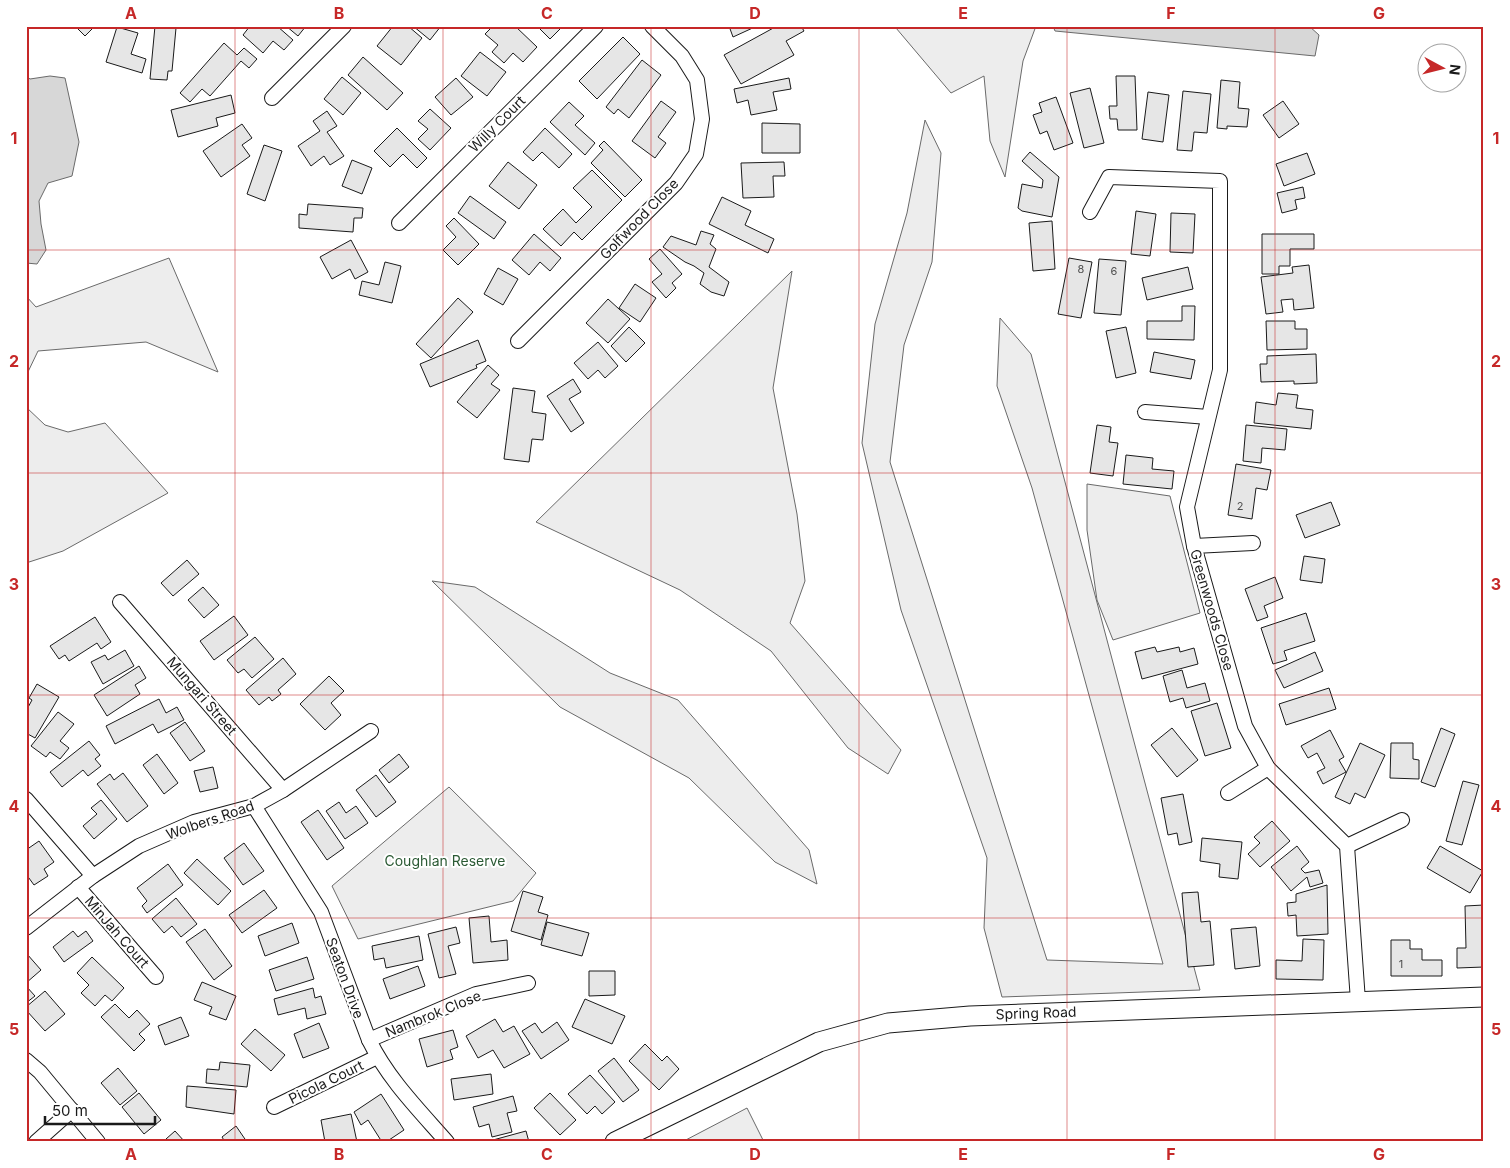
<svg xmlns="http://www.w3.org/2000/svg" width="1510" height="1168" font-family="Inter,sans-serif">
<style>
.built{fill:#ededed;stroke:#6a6a6a}
.water{fill:#d7d7d7;stroke:#6a6a6a}
.building{fill:#e6e6e6;stroke:#1a1a1a}
.lines{fill:none;stroke-linecap:round;stroke-linejoin:round}
.minor-casing{stroke:#1a1a1a;stroke-width:16}
.secondary-casing{stroke:#1a1a1a;stroke-width:21}
.minor{stroke:#fff;stroke-width:14}
.secondary{stroke:#fff;stroke-width:19}
.grid{fill:none;stroke:#c62828;stroke-width:1;stroke-opacity:0.55}
.labels{text-anchor:middle;stroke-width:4;stroke-linejoin:round;paint-order:stroke}
.number-label{font-size:11px;fill:#4d4d4d}
.street-label{font-size:14px;fill:#1a1a1a;stroke:#fff}
.park-label{font-size:14px;fill:#2b5a34;stroke:#fff}
.neatline{fill:none;stroke:#c62828;stroke-width:2}
.grid-label{font-size:16px;text-anchor:middle;font-weight:bold;fill:#c62828}
</style>
<rect width="100%" height="100%" fill="#fff"/>
<g class="built">
<path d="M902 26H1036L1023 61 1005 177 990 141 984 76 951 93 896 28Z"/>
<path d="M925 120 941 153 932 262 904 345 890 462 1047 960 1163 964 1032 488 997 386 1000 318 1031 354 1200 990 1002 997 984 928 987 858 901 610 862 443 875 324 907 213Z"/>
<path d="M169 258 218 372 146 342 38 351 26 376V296L36 307Z"/>
<path d="M792 271 773 388 797 514 805 581 790 623 901 750 888 774 848 748 771 651 680 590 536 522Z"/>
<path d="M26 407 45 425 68 432 105 423 168 493 63 551 26 563Z"/>
<path d="M1087 484 1170 496 1200 613 1113 640 1097 600 1087 530Z"/>
<path d="M432 581 475 587 610 673 678 700 809 850 817 884 775 862 689 778 560 707Z"/>
<path d="M449 787 536 873 513 901 358 939 332 886Z"/>
<path d="M747 1108 764 1142H682Z"/>
</g>
<g class="water">
<path d="M1053 26H1309L1319 35 1315 56 1055 31Z"/>
<path d="M26 76 30 79 50 76 65 78 79 142 72 176 48 183 39 201 41 224 46 250 37 264 26 263Z"/>
</g>
<g class="building">
<path d="M75 26H95L85 36Z"/>
<path d="M155 26 176 28 172 71H168L167 80 150 79Z"/>
<path d="M250 26H277L293 40 284 50 273 41 263 53 243 35Z"/>
<path d="M286 26H306L298 36Z"/>
<path d="M393 26H408L422 38 401 65 377 46Z"/>
<path d="M413 26H441L430 40Z"/>
<path d="M493 26H515L537 47 523 62 513 53 504 63 492 52 498 45 485 34Z"/>
<path d="M537 26H563L550 39Z"/>
<path d="M729 26H757L733 37Z"/>
<path d="M777 26H801L804 31 786 41 794 55 741 84 724 55Z"/>
<path d="M117 27 138 33 131 54 146 59 142 73 106 62Z"/>
<path d="M623 37 640 54 597 99 579 81Z"/>
<path d="M224 43 237 55 244 48 257 59 249 68 241 61 210 96 202 89 190 102 180 93Z"/>
<path d="M480 52 506 72 487 96 461 76Z"/>
<path d="M363 57 403 93 387 110 348 75Z"/>
<path d="M642 60 661 75 629 118 618 109 614 114 606 107Z"/>
<path d="M1116 76H1135L1137 130H1118L1117 119H1110L1109 106H1117Z"/>
<path d="M342 77 361 93 343 115 324 99Z"/>
<path d="M456 78 473 97 451 115 435 97Z"/>
<path d="M789 78 791 89 773 92 777 110 751 115 748 100 737 103 734 89Z"/>
<path d="M1221 80 1240 82 1238 108 1249 109 1247 127 1227 126V129L1217 128Z"/>
<path d="M1090 88 1104 143 1084 148 1070 93Z"/>
<path d="M1183 91 1211 94 1207 133 1194 132 1192 151 1177 150Z"/>
<path d="M1148 92 1169 95 1163 142 1142 139Z"/>
<path d="M231 95 235 113 216 118 218 126 178 137 171 110Z"/>
<path d="M1056 97 1073 143 1054 150 1047 131 1040 134 1033 115 1042 112 1039 103Z"/>
<path d="M661 101 676 112 658 137 666 143 655 158 632 141Z"/>
<path d="M1283 101 1299 124 1279 138 1263 115Z"/>
<path d="M569 102 584 116 575 125 595 143 585 155 550 122Z"/>
<path d="M430 109 451 128 430 150 418 139 428 129 418 121Z"/>
<path d="M327 111 337 126 327 132 344 156 330 165 324 156 311 166 298 146 320 131 313 121Z"/>
<path d="M762 123 800 124V153H762Z"/>
<path d="M242 124 252 138 242 145 250 156 221 177 203 151Z"/>
<path d="M397 128 427 158 417 168 403 154 390 167 374 151Z"/>
<path d="M545 128 572 154 559 168 542 152 533 161 523 152Z"/>
<path d="M604 141 642 180 625 197 591 163 603 150 599 146Z"/>
<path d="M264 145 282 151 265 201 247 194Z"/>
<path d="M1030 152 1059 177 1052 217 1022 211 1018 208 1022 184 1042 188 1043 180 1022 161Z"/>
<path d="M1307 153 1315 174 1284 186 1276 164Z"/>
<path d="M352 160 372 168 362 194 342 186Z"/>
<path d="M508 162 537 185 519 209 489 186Z"/>
<path d="M784 162 785 176H773L774 197 743 198 741 163Z"/>
<path d="M592 170 622 200 582 240 574 232 561 246 543 229 563 209 576 223 592 207 573 188Z"/>
<path d="M1303 187 1305 198 1295 200 1297 209 1282 213 1277 193Z"/>
<path d="M470 196 506 222 494 239 458 213Z"/>
<path d="M722 197 751 211 745 225 774 239 768 253 709 224Z"/>
<path d="M308 204 363 208 362 218H354L353 232 299 228V214L307 215Z"/>
<path d="M1136 211 1156 214 1150 256 1131 254Z"/>
<path d="M1171 213 1195 214 1193 253 1170 252Z"/>
<path d="M454 218 479 244 458 265 443 250 456 237 446 226Z"/>
<path d="M1052 221 1055 269 1033 271 1029 223Z"/>
<path d="M701 231 714 235 710 244 716 249 709 267 729 282 724 296 711 292 700 284 704 273 694 266 685 262 663 247 671 236 696 245Z"/>
<path d="M534 234 561 258 550 271 540 262 529 275 512 260Z"/>
<path d="M1262 234H1314V249H1290V266H1279V274H1262Z"/>
<path d="M351 240 368 272 355 279 350 269 332 279 320 257Z"/>
<path d="M660 249 682 274 672 283 676 288 666 298 652 282 662 274 649 259Z"/>
<path d="M1069 258 1092 262 1081 318 1058 314Z"/>
<path d="M1099 259 1126 261 1121 315 1094 313Z"/>
<path d="M385 262 401 266 392 303 359 295 362 281 379 285Z"/>
<path d="M1309 265 1314 308 1294 310 1293 299 1281 300 1283 312 1266 314 1261 277 1293 273 1292 267Z"/>
<path d="M1188 267 1193 289 1147 300 1142 278Z"/>
<path d="M498 268 518 279 503 305 484 294Z"/>
<path d="M635 284 656 298 640 322 619 308Z"/>
<path d="M458 298 473 312 431 358 416 344Z"/>
<path d="M608 299 630 319 608 343 586 323Z"/>
<path d="M1182 306H1195L1194 340 1147 339V321H1182Z"/>
<path d="M1266 321H1295V329H1307V349L1267 350Z"/>
<path d="M629 327 645 343 626 362 611 346Z"/>
<path d="M1126 327 1136 373 1116 378 1106 331Z"/>
<path d="M478 340 486 361 476 365 477 368 430 387 420 364Z"/>
<path d="M598 342 618 366 605 378 598 370 588 379 574 363Z"/>
<path d="M1154 352 1195 360 1191 379 1150 372Z"/>
<path d="M1316 354 1317 383 1294 384V381L1261 382 1260 364H1267V356Z"/>
<path d="M488 365 499 375 491 384 500 390 477 418 457 402Z"/>
<path d="M573 379 581 392 569 399 584 423 571 432 547 396Z"/>
<path d="M513 388 535 391 532 412 546 414 543 440 532 439 529 462 504 459Z"/>
<path d="M1278 393 1298 395 1296 408 1313 410 1311 429 1254 423 1256 402 1276 405Z"/>
<path d="M1097 425 1111 427 1109 442 1118 443 1113 476 1090 473Z"/>
<path d="M1246 425 1287 429 1285 450 1262 448 1261 463 1243 461Z"/>
<path d="M1126 455 1153 458 1152 469 1174 471 1172 489 1123 484Z"/>
<path d="M1236 464 1271 470 1267 490 1256 488 1252 519 1228 515Z"/>
<path d="M1331 502 1340 525 1305 538 1296 515Z"/>
<path d="M1304 556 1325 559 1322 583 1300 580Z"/>
<path d="M187 560 199 574 173 596 161 583Z"/>
<path d="M1275 577 1283 598 1264 606 1268 617 1257 621 1245 589Z"/>
<path d="M203 587 219 605 204 618 188 600Z"/>
<path d="M1306 613 1315 641 1284 651 1287 660 1273 664 1261 628Z"/>
<path d="M234 616 248 635 214 660 200 641Z"/>
<path d="M95 617 111 642 101 649 97 643 69 661 65 655 59 659 50 646Z"/>
<path d="M255 637 274 659 252 678 244 669 238 673 227 660Z"/>
<path d="M1155 647 1157 652 1179 647 1180 652 1194 648 1198 664 1142 679 1135 652Z"/>
<path d="M125 650 134 666 103 684 91 662 105 655 108 660Z"/>
<path d="M1315 652 1323 671 1284 688 1275 670Z"/>
<path d="M283 658 296 674 278 690 281 694 272 701 269 697 259 705 246 690Z"/>
<path d="M139 666 146 678 135 685 140 694 107 716 94 695Z"/>
<path d="M1182 670 1187 688 1205 683 1210 701 1186 708 1183 698 1170 702 1163 676Z"/>
<path d="M329 676 344 691 331 703 341 715 325 730 300 704Z"/>
<path d="M37 684 59 697 35 738 26 733V711L32 700 29 698Z"/>
<path d="M1329 688 1336 709 1286 725 1279 704Z"/>
<path d="M159 699 166 713 177 707 184 720 158 733 153 724 115 744 106 726Z"/>
<path d="M1217 703 1231 748 1205 756 1191 711Z"/>
<path d="M58 712 74 724 60 741 69 748 60 759 50 752 46 757 31 746Z"/>
<path d="M185 722 205 751 190 761 170 733Z"/>
<path d="M1172 728 1198 760 1177 777 1151 745Z"/>
<path d="M1441 728 1455 734 1435 787 1421 782Z"/>
<path d="M1330 730 1344 757 1339 760 1346 772 1323 784 1317 772 1325 768 1317 753 1308 758 1301 746Z"/>
<path d="M89 741 100 755 95 759 101 766 88 776 83 770 62 787 50 772Z"/>
<path d="M1360 743 1385 755 1365 798 1355 793 1350 804 1335 797Z"/>
<path d="M1391 743H1413V759L1419 760V779L1390 778Z"/>
<path d="M157 754 178 783 164 794 143 765Z"/>
<path d="M399 754 409 767 389 783 379 770Z"/>
<path d="M213 767 218 788 200 792 194 771Z"/>
<path d="M123 773 148 806 127 822 97 784 110 774 114 780Z"/>
<path d="M376 775 396 802 376 817 356 790Z"/>
<path d="M1463 781 1479 785 1462 845 1446 841Z"/>
<path d="M1183 794 1192 842 1179 845 1177 833 1168 835 1161 798Z"/>
<path d="M101 800 117 819 94 839 83 826 97 814 91 808Z"/>
<path d="M339 802 346 813 356 806 368 823 345 839 326 811Z"/>
<path d="M318 810 344 848 327 860 301 822Z"/>
<path d="M1272 821 1290 841 1260 867 1248 854 1260 843 1254 837Z"/>
<path d="M1202 838 1242 842 1238 879 1219 877 1220 864 1200 861Z"/>
<path d="M39 841 54 862 44 869 48 876 34 885 26 874V850Z"/>
<path d="M244 843 264 871 243 885 224 858Z"/>
<path d="M1297 846 1309 862 1301 869 1305 873 1319 870 1323 883 1310 887 1307 877 1291 891 1271 867Z"/>
<path d="M1440 846 1483 871 1470 893 1427 868Z"/>
<path d="M197 859 231 891 218 905 184 873Z"/>
<path d="M168 864 183 885 147 913 142 906 147 901 137 888Z"/>
<path d="M1327 885 1328 934 1297 936 1296 915 1288 916 1287 903 1296 902V894Z"/>
<path d="M264 890 277 908 242 933 229 915Z"/>
<path d="M523 891 543 897 538 912 548 915 541 940 511 931Z"/>
<path d="M1198 892 1201 922 1210 921 1214 965 1188 967 1182 893Z"/>
<path d="M176 898 197 924 181 937 172 926 164 933 152 919Z"/>
<path d="M1484 905V967L1457 968V948H1466L1465 906Z"/>
<path d="M489 916 491 942 507 940 508 960 473 963 469 918Z"/>
<path d="M547 922 589 933 582 956 541 945Z"/>
<path d="M292 923 299 943 265 956 258 936Z"/>
<path d="M456 927 460 943 448 946 456 974 439 978 428 934Z"/>
<path d="M1256 927 1260 966 1235 969 1231 929Z"/>
<path d="M205 929 232 966 214 980 186 942Z"/>
<path d="M73 931 78 937 86 931 93 941 64 962 53 947Z"/>
<path d="M419 936 423 960 386 968 384 958 374 960 372 946Z"/>
<path d="M1303 939 1324 940 1323 980 1276 979V960L1302 961Z"/>
<path d="M1391 940H1410V949H1422V960H1442V976H1391Z"/>
<path d="M27 954 41 970 26 983V955Z"/>
<path d="M92 957 124 988 112 1001 105 995 95 1006 81 993 89 985 77 973Z"/>
<path d="M307 957 314 979 276 991 269 970Z"/>
<path d="M418 966 425 986 390 999 383 979Z"/>
<path d="M589 971H615V995L589 996Z"/>
<path d="M202 982 236 996 226 1020 209 1014 212 1007 194 1000Z"/>
<path d="M26 986 35 996 26 1003Z"/>
<path d="M313 988 315 998 321 996 326 1014 307 1019 305 1008 278 1015 274 999Z"/>
<path d="M45 991 65 1014 45 1031 26 1010V1007Z"/>
<path d="M585 999 625 1016 612 1044 572 1027Z"/>
<path d="M115 1004 129 1018 137 1010 150 1024 139 1034 145 1040 134 1051 101 1017Z"/>
<path d="M181 1017 189 1036 165 1045 158 1026Z"/>
<path d="M495 1019 503 1032 514 1026 530 1054 504 1068 493 1050 478 1058 466 1036Z"/>
<path d="M557 1022 569 1040 541 1059 522 1031 535 1023 542 1033Z"/>
<path d="M319 1023 329 1048 303 1058 294 1034Z"/>
<path d="M255 1029 285 1055 271 1071 241 1044Z"/>
<path d="M453 1030 458 1047 450 1050 453 1059 427 1067 419 1039Z"/>
<path d="M645 1044 662 1061 667 1056 679 1069 659 1090 629 1061Z"/>
<path d="M614 1058 639 1090 623 1102 598 1071Z"/>
<path d="M220 1062 250 1065 247 1087 206 1083 207 1069 219 1070Z"/>
<path d="M118 1068 137 1091 120 1105 101 1083Z"/>
<path d="M491 1074 493 1094 454 1100 451 1079Z"/>
<path d="M590 1075 615 1102 602 1114 595 1106 587 1114 568 1094Z"/>
<path d="M187 1086 236 1090 234 1114 186 1107Z"/>
<path d="M139 1093 161 1120 144 1134 122 1107Z"/>
<path d="M550 1093 576 1120 560 1135 534 1108Z"/>
<path d="M381 1094 404 1130 386 1142H382L368 1120 361 1125 354 1112Z"/>
<path d="M513 1096 517 1111 507 1113 512 1132 492 1137 489 1124 479 1127 473 1107Z"/>
<path d="M351 1114 357 1142H325L321 1120Z"/>
<path d="M236 1126 247 1142H225L222 1137Z"/>
<path d="M175 1131 185 1142H169L166 1139Z"/>
<path d="M526 1131 529 1142H493V1140Z"/>
</g>
<g class="lines">
<defs>
<g id="minor">
<path d="M272 98 344 26"/>
<path d="M1090 212 1109 177 1220 181V370L1187 507 1194 546 1245 726 1268 768 1347 846 1358 1001"/>
<path d="M399 223 596 26"/>
<path d="M518 341 676 183 696 154 702 119 697 80 682 56 652 26"/>
<path d="M1145 412 1208 417"/>
<path d="M1194 546 1253 543"/>
<path d="M120 602 283 790"/>
<path d="M1228 793 1268 768"/>
<path d="M26 799 93 876"/>
<path d="M254 806 321 912 369 1040C388 1079 419 1110 447 1142"/>
<path d="M1347 846 1402 820"/>
<path d="M78 887 156 977"/>
<path d="M26 928 93 876 139 846 194 822 254 806 283 790 371 731"/>
<path d="M369 1040 476 994 528 983"/>
<path d="M26 1060 40 1072 98 1142"/>
<path d="M274 1107 377 1057"/>
<path d="M36 1142 72 1110"/>
</g>
<path id="secondary" d="M615 1142 819 1042 888 1023 970 1016 1484 997"/>
</defs>
<use href="#minor" class="minor-casing"/>
<use href="#secondary" class="secondary-casing"/>
<use href="#minor" class="minor"/>
<use href="#secondary" class="secondary"/>
</g>
<path class="grid" d="M235 26V1142M443 26V1142M651 26V1142M859 26V1142M1067 26V1142M1275 26V1142M26 250H1484M26 473H1484M26 695H1484M26 918H1484"/>
<g class="labels">
<g class="number-label">
<text x="1081" y="273">8</text>
<text x="1114" y="275">6</text>
<text x="1240" y="510">2</text>
<text x="1401" y="968">1</text>
</g>
<g class="street-label">
<text transform="translate(497 124) rotate(-45)" y="5">Willy Court</text>
<text transform="translate(639 219) rotate(-46)" y="5">Golfwood Close</text>
<text transform="translate(1212 610) rotate(74)" y="5">Greenwoods Close</text>
<text transform="translate(202 696) rotate(49)" y="5">Mungari Street</text>
<text transform="translate(210 820) rotate(-19)" y="5">Wolbers Road</text>
<text transform="translate(117 932) rotate(49)" y="5">MinJah Court</text>
<text transform="translate(345 978) rotate(70)" y="5">Seaton Drive</text>
<text transform="translate(1036 1013) rotate(-2)" y="5">Spring Road</text>
<text transform="translate(433 1014) rotate(-22)" y="5">Nambrok Close</text>
<text transform="translate(326 1082) rotate(-26)" y="5">Picola Court</text>
</g>
<g class="park-label">
<text x="445" y="866">Coughlan Reserve</text>
</g>
</g>
<rect width="1510" height="1168" fill="none" stroke="#ffffff" stroke-width="55"/>
<g transform="translate(1442 68) rotate(97)"><circle r="24" fill="#ffffff" stroke="#a3a3a3"/>
<path d="M0-4L9 19L0 12L-9 19Z" fill="#c62828"/>
<text y="-8" font-size="14" font-weight="bold" text-anchor="middle" fill="#1a1a1a">N</text>
</g>
<path d="M45 1116v8h110v-8" fill="none" stroke="#1a1a1a" stroke-width="2.5"/>
<text x="52" y="1116" font-size="15" fill="#1a1a1a" stroke="#ffffff" stroke-width="4" paint-order="stroke">50 m</text>
<rect x="28" y="28" width="1454" height="1112" class="neatline"/>
<g class="grid-label">
<text x="131" y="19">A</text>
<text x="339" y="19">B</text>
<text x="547" y="19">C</text>
<text x="755" y="19">D</text>
<text x="963" y="19">E</text>
<text x="1171" y="19">F</text>
<text x="1379" y="19">G</text>
<text x="14" y="144">1</text>
<text x="1496" y="144">1</text>
<text x="14" y="367">2</text>
<text x="1496" y="367">2</text>
<text x="14" y="590">3</text>
<text x="1496" y="590">3</text>
<text x="14" y="812">4</text>
<text x="1496" y="812">4</text>
<text x="14" y="1035">5</text>
<text x="1496" y="1035">5</text>
<text x="131" y="1160">A</text>
<text x="339" y="1160">B</text>
<text x="547" y="1160">C</text>
<text x="755" y="1160">D</text>
<text x="963" y="1160">E</text>
<text x="1171" y="1160">F</text>
<text x="1379" y="1160">G</text>
</g>
</svg>
